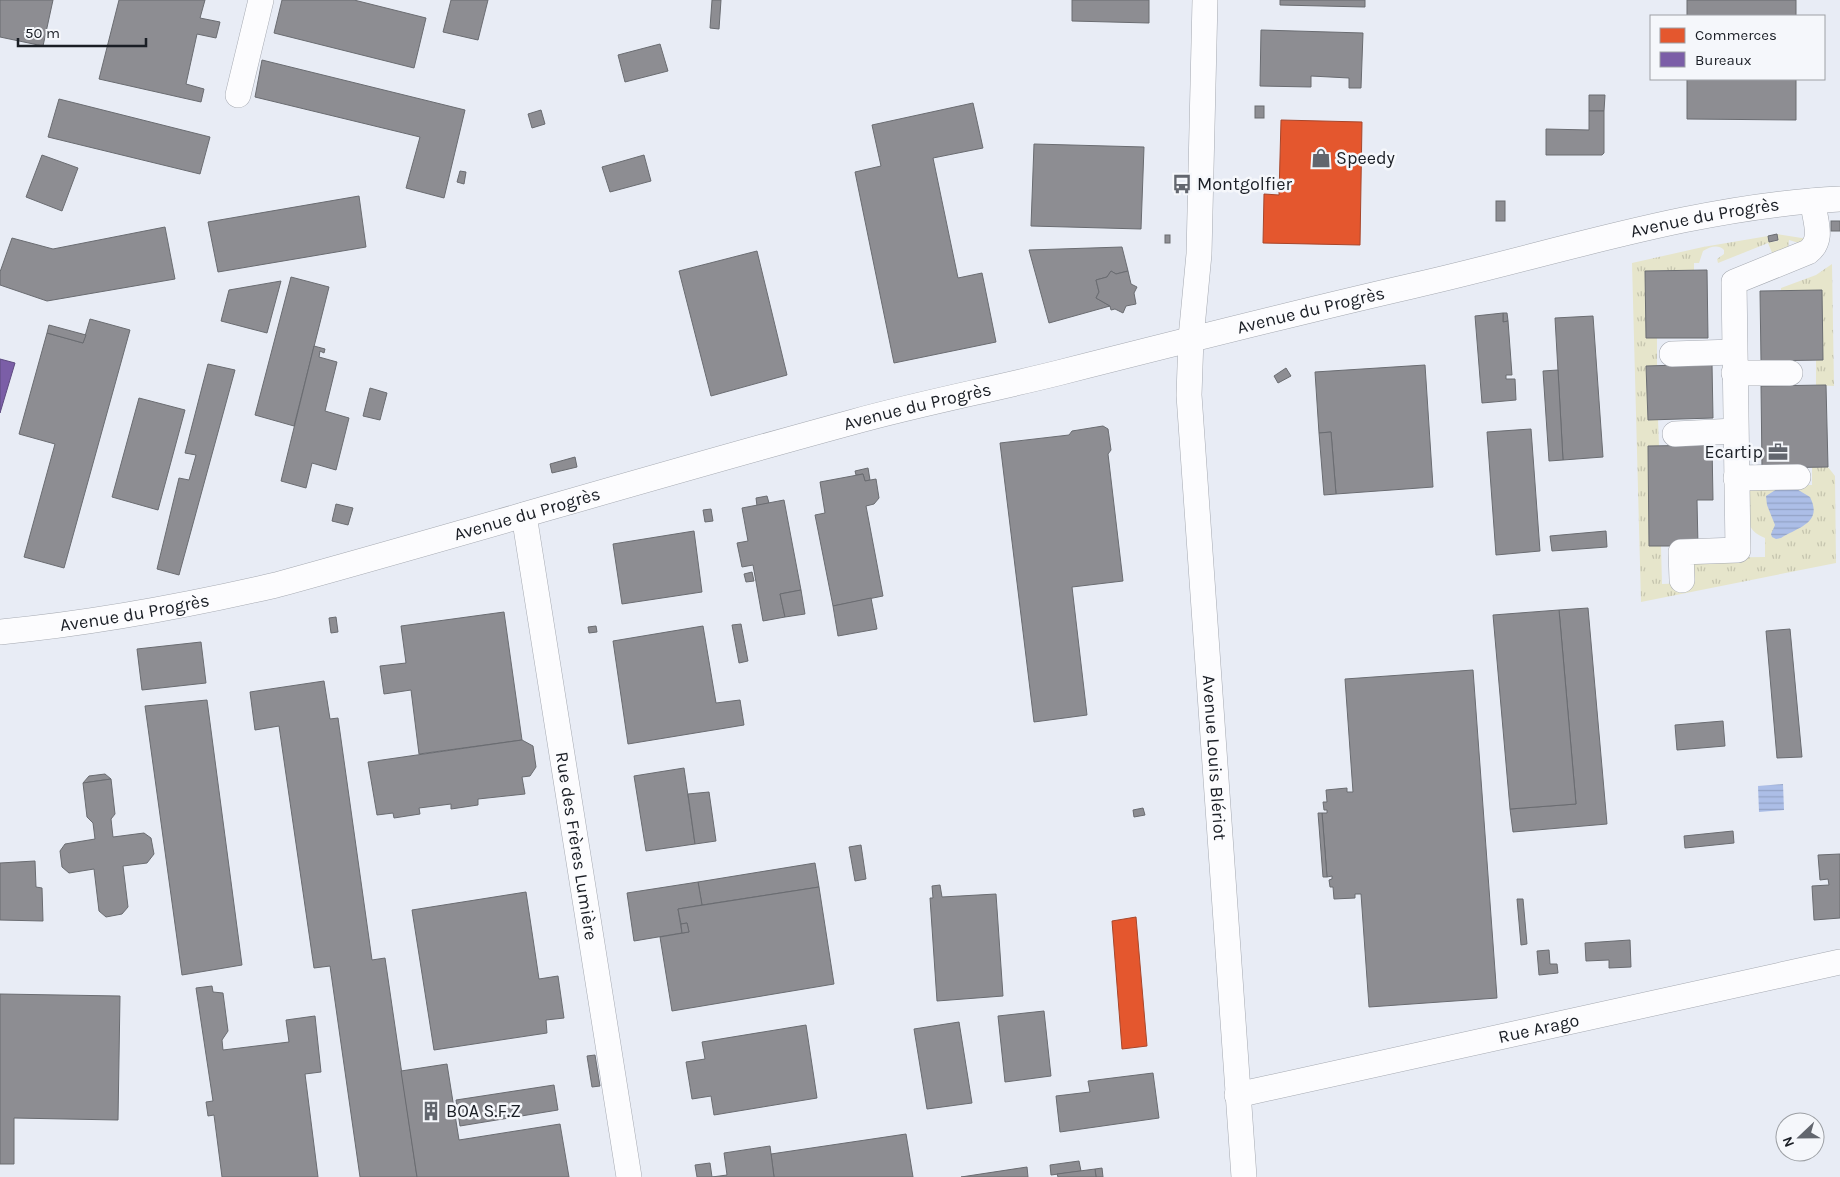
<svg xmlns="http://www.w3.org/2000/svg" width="1840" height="1177" font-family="Karla,sans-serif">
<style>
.grass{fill:url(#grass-tufts)}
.water{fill:url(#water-rules)}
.shops{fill:#e4572e;stroke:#a7462b}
.offices{fill:#7b5ea7;stroke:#5e4b80}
.industry{fill:#8d8d92;stroke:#6a6c71}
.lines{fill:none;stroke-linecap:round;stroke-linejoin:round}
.minor-casing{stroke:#a5a9b1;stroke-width:26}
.minor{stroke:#fcfcfe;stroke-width:25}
.labels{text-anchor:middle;stroke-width:5;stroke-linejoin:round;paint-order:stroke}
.poi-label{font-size:18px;fill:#1a1e25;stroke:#f5f7fb;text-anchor:start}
.street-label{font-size:18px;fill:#1a1e25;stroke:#f5f7fb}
</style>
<defs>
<pattern id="grass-tufts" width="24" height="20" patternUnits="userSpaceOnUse" patternTransform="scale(1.25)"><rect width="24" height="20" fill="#e6e5cb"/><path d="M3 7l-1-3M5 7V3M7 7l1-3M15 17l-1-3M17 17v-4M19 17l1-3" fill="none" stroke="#c5c4ae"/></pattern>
<pattern id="water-rules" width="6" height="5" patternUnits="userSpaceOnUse" patternTransform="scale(1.25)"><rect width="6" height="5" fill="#acbee7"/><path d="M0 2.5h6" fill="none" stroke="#93a3c6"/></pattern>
</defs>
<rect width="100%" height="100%" fill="#e8ecf5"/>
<g class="grass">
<path d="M1777 234 1808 239 1802 244 1789 240 1788 249 1773 255 1768 243 1718 263 1717 259 1724 254V250C1718 244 1710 247 1703 251L1699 263H1694V270L1645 271 1646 338H1657V366H1646L1648 419H1658L1659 446H1648L1649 546H1661L1662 584 1688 583 1693 558 1765 557V538C1742 529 1748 512 1748 491L1758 486 1812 485V467H1828L1835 476 1836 563 1641 602 1632 263 1703 247 1768 236 1769 242 1778 241Z"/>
<path d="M1832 264 1834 386 1816 385V360L1781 291V288L1816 275Z"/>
</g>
<g class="water">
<path d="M1795 488 1810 497C1823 523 1799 527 1781 538L1776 539 1772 537 1771 534 1775 525 1767 505 1766 496 1777 489Z"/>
<path d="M1783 784 1784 810 1759 812 1758 786Z"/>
</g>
<g class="shops">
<path d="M1281 120 1362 122 1360 245 1263 243 1264 194 1279 195Z"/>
<path d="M1136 917 1147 1046 1122 1049 1112 921Z"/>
</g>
<path class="offices" d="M0 359 15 363 0 413Z"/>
<g class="industry">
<path d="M0 0H53L43 46 0 37Z"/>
<path d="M119 0H205L200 18 220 22 216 38 197 34 186 84 204 89 201 102 99 79Z"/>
<path d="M282 0H354L426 18 414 68 274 33Z"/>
<path d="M451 0H488L478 40 443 32Z"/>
<path d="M712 0H721L719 29 710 28Z"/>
<path d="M1072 0H1149V23L1072 21Z"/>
<path d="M1280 0H1365V7L1280 5Z"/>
<rect x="1687" y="0" width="109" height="16"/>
<path d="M1261 30 1363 33 1361 88H1349V78L1311 76V87L1260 86Z"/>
<path d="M660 44 668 71 625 82 618 55Z"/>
<path d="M262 60 465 110 444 198 406 188 420 137 255 97Z"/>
<path d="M1687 79H1796V120L1687 119Z"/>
<path d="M1589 95H1605L1604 111H1589Z"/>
<path d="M59 99 210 137 200 174 48 137Z"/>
<path d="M973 103 983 148 933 158 958 278 982 273 996 342 894 363 855 172 881 166 872 125Z"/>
<rect x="1255" y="106" width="9" height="12"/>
<path d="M541 110 545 124 532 128 528 114Z"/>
<path d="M1589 111H1604V153L1602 155H1546V129L1589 130Z"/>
<path d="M1034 144 1144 147 1141 229 1031 226Z"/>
<path d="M42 155 78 168 62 211 26 197Z"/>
<path d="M644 155 651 181 610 192 602 167Z"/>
<path d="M460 171 466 172 464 184 457 182Z"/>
<path d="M359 196 366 247 218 272 208 222Z"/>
<rect x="1496" y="201" width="9" height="20"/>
<rect x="1831" y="221" width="9" height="10"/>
<path d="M165 227 175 279 47 301 0 285V272L12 238 53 249Z"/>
<path d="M1777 234 1778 240 1769 242 1768 236Z"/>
<rect x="1165" y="235" width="5" height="8"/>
<path d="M1122 247 1128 271 1116 274 1111 271 1107 277 1096 280 1099 292 1096 298 1110 306 1049 323 1029 250Z"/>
<path d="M757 251 787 375 711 396 679 271Z"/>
<path d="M1707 270 1708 338H1646L1645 271Z"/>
<path d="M1111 271 1116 274 1128 271 1131 284 1137 287 1134 293 1136 304 1126 306 1123 313 1115 309 1111 310 1110 306 1096 298 1099 292 1096 280 1107 277Z"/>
<path d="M291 277 329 287 294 426 255 415Z"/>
<path d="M281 281 267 333 221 321 229 290Z"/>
<path d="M1822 290 1823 360 1761 361 1760 291Z"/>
<path d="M1503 313H1507L1508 321 1503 322Z"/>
<path d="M1503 313V322L1508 321 1512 375H1506V379H1515L1516 400 1482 403 1475 316Z"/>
<path d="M1593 316 1603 457 1563 460 1555 318Z"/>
<path d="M90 319 130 330 64 568 24 557 55 444 19 434 47 333 83 343Z"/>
<path d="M49 325 86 335 83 343 47 333Z"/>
<path d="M314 346 325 349 324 353 320 351 319 357 337 362 325 411 349 418 336 470 312 463 306 488 281 481Z"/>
<path d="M208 364 235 370 179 575 157 569 179 478 189 480 196 455 185 453Z"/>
<path d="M1712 364 1713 418 1648 420 1646 366Z"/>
<path d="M1425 365 1433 487 1336 494 1331 432 1319 433 1315 372Z"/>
<path d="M1286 368 1291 376 1278 383 1274 376Z"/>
<path d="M1558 370 1563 460 1549 461 1543 371Z"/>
<path d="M1826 385 1828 467 1762 468 1761 386Z"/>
<path d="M370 388 387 393 380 420 363 416Z"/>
<path d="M139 398 185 410 158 510 112 497Z"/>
<path d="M1103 426 1108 429 1111 450 1108 454 1123 581 1072 587 1087 715 1034 722 1000 443 1069 435 1072 431Z"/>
<path d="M1531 429 1540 551 1496 555 1487 432Z"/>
<path d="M1331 432 1336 494 1324 495 1319 433Z"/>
<path d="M1712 445 1713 500H1697L1698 546H1649L1648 446Z"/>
<path d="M575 457 577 467 552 473 550 464Z"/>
<path d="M868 468 870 480 865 481 863 474 856 475 855 471Z"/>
<path d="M863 474 865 481 876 479 879 498 874 504 866 506 883 596 833 606 815 515 825 513 820 482Z"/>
<path d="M767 496 769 503 757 506 756 498Z"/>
<path d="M784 500 801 590 780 594 785 617 763 621 753 565 742 567 737 543 748 541 742 508Z"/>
<path d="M336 504 353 508 348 525 332 521Z"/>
<path d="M711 509 713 521 705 522 703 510Z"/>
<path d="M694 531 702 592 622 604 613 544Z"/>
<path d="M1606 531 1607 547 1552 551 1550 536Z"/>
<path d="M752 572 754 581 746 582 744 574Z"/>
<path d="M801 590 805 614 785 617 780 594Z"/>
<path d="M871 598 877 629 838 636 833 606Z"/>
<path d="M1588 608 1607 824 1513 832 1510 809 1576 804 1559 610Z"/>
<path d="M1559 610 1576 804 1510 809 1493 615Z"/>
<path d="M504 612 522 740 419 754 411 690 384 694 380 666 406 663 401 626Z"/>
<path d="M336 617 338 632 331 633 329 618Z"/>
<path d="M741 624 748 661 739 663 732 625Z"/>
<path d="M596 626 597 632 589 633 588 627Z"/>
<path d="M703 626 716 703 740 700 744 725 628 744 613 641Z"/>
<path d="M1790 629 1802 757 1777 758 1766 631Z"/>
<path d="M201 642 206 683 142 690 137 649Z"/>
<path d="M1473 670 1497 998 1369 1007 1361 894H1355V898L1334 899 1333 887H1330L1329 880 1332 879V876L1327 877 1322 813H1327V810H1324L1323 802H1327L1326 790 1347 788V792H1353L1345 679Z"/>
<path d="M324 681 330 719 338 718 372 960 385 958 417 1177H360L330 966 314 968 279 726 255 730 250 692Z"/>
<path d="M207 700 242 965 182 975 145 706Z"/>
<path d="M1723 721 1725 746 1677 750 1675 725Z"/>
<path d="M522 740 533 746 536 767 530 776 522 777 525 794 478 799V805L451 809V804L419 808 420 814 394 818 393 813 377 815 368 762Z"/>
<path d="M684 768 695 844 646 851 634 776Z"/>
<path d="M105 774 111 779 83 783 89 776Z"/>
<path d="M111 779 115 814 111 819 113 837 144 833 151 838 154 854 147 863 123 866 128 907 122 914 106 917 99 911 94 869 69 873 62 867 60 851 65 844 95 839 93 823 87 817 83 783Z"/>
<path d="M709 792 716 841 695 844 688 794Z"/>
<path d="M1143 808 1145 815 1134 817 1133 810Z"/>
<path d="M1318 813H1322L1327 877H1323Z"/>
<path d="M1733 831 1734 843 1685 848 1684 836Z"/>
<path d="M861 845 866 879 855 881 849 847Z"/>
<path d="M1840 854V918L1814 920 1812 886 1829 885 1828 879 1820 880 1818 855Z"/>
<path d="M35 861 36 887 42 888 43 921 0 920V863Z"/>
<path d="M815 863 819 887 702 905 698 882Z"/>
<path d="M698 882 702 905 678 909 682 933 634 941 627 893Z"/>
<path d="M940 885 942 897 996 894 1003 996 937 1001 930 898H933L932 886Z"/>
<path d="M819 887 834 984 672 1011 660 937 689 932 687 923 681 924 678 909Z"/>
<path d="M526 892 539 979 558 976 564 1018 546 1020 547 1033 434 1050 412 910Z"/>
<path d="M1517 899H1523L1527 944 1521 945Z"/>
<path d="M687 923 689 932 682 933 681 924Z"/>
<path d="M1630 940 1631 967 1609 968V960L1586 961 1585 943Z"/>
<path d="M1549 950 1550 964H1557L1558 973 1539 975 1537 951Z"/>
<path d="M212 986 213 992 223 993 228 1031 222 1040 223 1050 289 1042 286 1020 315 1016 321 1072 305 1074 318 1177H222L214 1115 208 1116 206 1102 213 1101 196 988Z"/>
<path d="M0 994 120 996 118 1120 14 1118V1164H0Z"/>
<path d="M1044 1011 1051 1076 1005 1082 998 1016Z"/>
<path d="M959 1022 972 1103 927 1109 914 1029Z"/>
<path d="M806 1025 817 1098 714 1115 711 1096 692 1099 686 1062 705 1059 702 1042Z"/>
<path d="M595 1055 600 1086 592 1087 587 1056Z"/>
<path d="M447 1064 459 1140 560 1124 569 1177H417L401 1071Z"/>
<path d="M1153 1073 1159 1118 1060 1132 1056 1096 1090 1092 1088 1081Z"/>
<path d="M554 1085 558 1110 460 1126 456 1100Z"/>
<path d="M906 1134 913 1177H774L771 1154Z"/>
<path d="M770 1146 774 1177H697L695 1165 710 1163 712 1177 727 1175 724 1153Z"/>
<path d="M1079 1161 1081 1171 1051 1175 1050 1165Z"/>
<path d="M1027 1167 1028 1177H961Z"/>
<path d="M1102 1168 1103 1177H1096L1095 1169Z"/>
<path d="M1095 1169 1096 1177H1058L1057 1174Z"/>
</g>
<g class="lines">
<defs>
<g id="minor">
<path id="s1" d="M1205 0 1199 254 1191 338 1189 395 1244 1177"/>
<path d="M238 95 261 0"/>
<path d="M1672 354 1734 352"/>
<path d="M1734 373H1790"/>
<path d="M1675 434 1735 431"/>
<path d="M1736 478 1798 477"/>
<path id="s2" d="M524 515 629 1177"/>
<path d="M1682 580 1681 552 1738 550 1734 282 1808 252C1825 239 1814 220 1813 201"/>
<path id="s3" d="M0 632C94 623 185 606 276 585 469 532 661 474 853 422 921 403 990 390 1058 373 1176 343 1294 313 1412 286 1554 254 1694 206 1840 199"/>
<path id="s4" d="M1237 1095 1840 962"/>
</g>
</defs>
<use href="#minor" class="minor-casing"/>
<use href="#minor" class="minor"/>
</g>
<defs>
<symbol id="shop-bare" viewBox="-9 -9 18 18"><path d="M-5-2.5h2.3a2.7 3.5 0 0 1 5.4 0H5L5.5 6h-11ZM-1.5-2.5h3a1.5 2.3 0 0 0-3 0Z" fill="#62666e" stroke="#f5f7fb" stroke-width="2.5" paint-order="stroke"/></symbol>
<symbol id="bus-bare" viewBox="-9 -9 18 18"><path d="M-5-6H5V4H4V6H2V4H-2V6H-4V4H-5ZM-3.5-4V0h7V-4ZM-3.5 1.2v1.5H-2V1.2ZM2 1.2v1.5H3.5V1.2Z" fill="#62666e" stroke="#f5f7fb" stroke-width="2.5" paint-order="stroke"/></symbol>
<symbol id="office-bare" viewBox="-9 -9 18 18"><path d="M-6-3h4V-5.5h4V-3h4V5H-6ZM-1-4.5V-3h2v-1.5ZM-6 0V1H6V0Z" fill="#62666e" stroke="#f5f7fb" stroke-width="2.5" paint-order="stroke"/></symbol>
<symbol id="building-bare" viewBox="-9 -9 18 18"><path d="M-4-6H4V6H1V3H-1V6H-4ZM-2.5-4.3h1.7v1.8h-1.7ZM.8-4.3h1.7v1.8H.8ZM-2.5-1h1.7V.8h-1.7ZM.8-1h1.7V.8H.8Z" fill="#62666e" stroke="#f5f7fb" stroke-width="2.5" paint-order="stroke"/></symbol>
</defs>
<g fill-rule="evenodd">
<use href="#shop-bare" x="1307" y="144" width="28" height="28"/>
<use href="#bus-bare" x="1168" y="170" width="28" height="28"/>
<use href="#office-bare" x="1764" y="438" width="28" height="28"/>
<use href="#building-bare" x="417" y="1097" width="28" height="28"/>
</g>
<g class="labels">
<g class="poi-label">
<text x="1336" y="164">Speedy</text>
<text x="1197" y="190">Montgolfier</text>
<text x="1763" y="458" text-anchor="end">Ecartip</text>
<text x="446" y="1117">BOA S.F.Z</text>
</g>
<g class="street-label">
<text dy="6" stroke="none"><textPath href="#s3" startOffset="1756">Avenue du Progrès</textPath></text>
<text dy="6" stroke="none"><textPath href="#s3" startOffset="1351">Avenue du Progrès</textPath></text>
<text dy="6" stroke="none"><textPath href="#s3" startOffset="946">Avenue du Progrès</textPath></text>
<text dy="6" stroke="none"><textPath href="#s3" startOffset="541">Avenue du Progrès</textPath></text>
<text dy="6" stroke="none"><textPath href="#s3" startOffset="136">Avenue du Progrès</textPath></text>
<text dy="6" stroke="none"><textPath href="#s1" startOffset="759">Avenue Louis Blériot</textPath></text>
<text dy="6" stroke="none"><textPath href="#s2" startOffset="335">Rue des Frères Lumière</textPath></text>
<text dy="6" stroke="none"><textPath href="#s4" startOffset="309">Rue Arago</textPath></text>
</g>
</g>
<rect x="1650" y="15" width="175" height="65" fill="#f5f7fb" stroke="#9da0a5"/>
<rect x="1660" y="28" width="25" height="15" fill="#e4572e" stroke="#9da0a5"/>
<text x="1695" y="40" font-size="15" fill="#1a1e25">Commerces</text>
<rect x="1660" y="52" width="25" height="15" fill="#7b5ea7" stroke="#9da0a5"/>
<text x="1695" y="65" font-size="15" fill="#1a1e25">Bureaux</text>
<g transform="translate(1800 1137) rotate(248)"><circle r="24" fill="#f5f7fb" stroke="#9da0a5"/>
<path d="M0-4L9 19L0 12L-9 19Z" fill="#62666e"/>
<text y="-8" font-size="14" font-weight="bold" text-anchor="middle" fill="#1a1e25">N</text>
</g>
<path d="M18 38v8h128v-8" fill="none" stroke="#1a1e25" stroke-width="2.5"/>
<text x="25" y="38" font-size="15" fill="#1a1e25" stroke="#f5f7fb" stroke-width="4" paint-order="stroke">50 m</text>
</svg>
